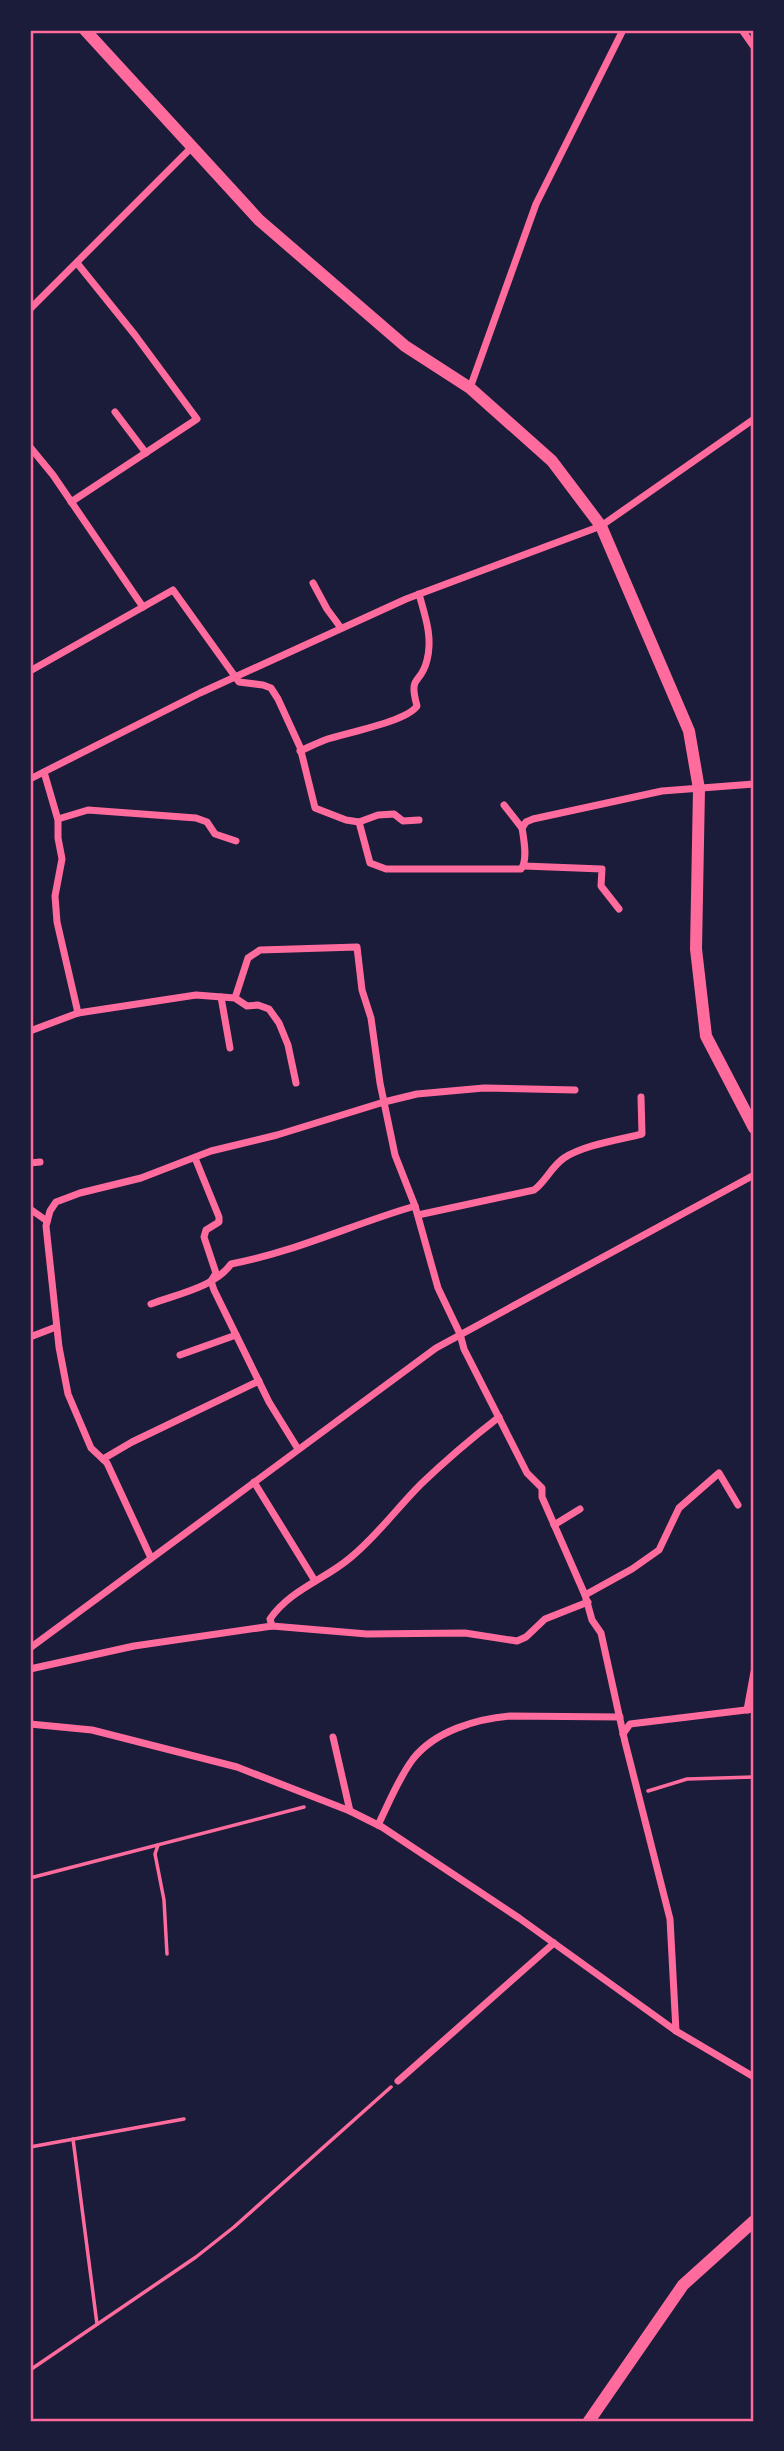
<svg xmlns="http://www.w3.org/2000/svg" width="784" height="2451" font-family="'Crimson Pro',serif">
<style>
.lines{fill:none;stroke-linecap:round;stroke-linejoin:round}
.path{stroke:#ff6b9d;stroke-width:3.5}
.minor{stroke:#ff6b9d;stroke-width:7}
.tertiary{stroke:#ff6b9d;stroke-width:12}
.neatline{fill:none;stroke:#ff6b9d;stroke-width:2.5}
</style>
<rect width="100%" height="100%" fill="#1b1b3a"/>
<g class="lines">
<g class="path">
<path d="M648 1791 687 1779 754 1777"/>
<path d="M158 1845 155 1854 164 1900 167 1954"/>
<path d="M30 1878 304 1807"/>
<path d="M73 2139 97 2324"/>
<path d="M30 2147 184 2119"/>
<path d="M30 2370 196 2257 234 2227 391 2087"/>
</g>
<g class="minor">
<path d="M742 30 754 47"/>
<path d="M30 309 192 147"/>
<path d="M470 388 536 204 623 30"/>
<path d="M115 412 146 453"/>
<path d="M30 447 53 475 143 607"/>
<path d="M71 502 197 419 135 335 77 263"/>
<path d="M313 583 327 609 341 628"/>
<path d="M30 671 173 590 239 682 263 685 271 688 278 699 300 747 315 808 346 820 359 822 370 863 386 869H521C528 861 524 840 522 828L526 822 533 819 662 791 754 784"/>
<path d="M300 751C309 747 317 743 325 740 345 733 406 722 417 706 408 673 421 686 427 660 433 637 425 616 419 594"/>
<path d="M44 772 58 820V838L62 859 55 896 57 922 78 1013"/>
<path d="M30 779 200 693 406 599 601 526 754 419"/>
<path d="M504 805 522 828"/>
<path d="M58 819 88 810 196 818 207 822 215 834 236 841"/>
<path d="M359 822 378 815 394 814 403 821 419 820"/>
<path d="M524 866 602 869 601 886 619 909"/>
<path d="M221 997 230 1048"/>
<path d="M235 998 248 958 260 950 357 947 362 990 371 1018 380 1083 395 1155 415 1206 438 1288 460 1334 464 1349 527 1473 542 1488V1497L585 1595 592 1620 601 1633 625 1742 670 1919 676 2031"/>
<path d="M30 1031 78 1013 196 995 235 998 247 1006 258 1005 269 1009 279 1023 288 1045 296 1083"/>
<path d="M195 1158 219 1217V1222L206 1230 204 1237 216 1273 211 1281 214 1290 269 1402 298 1449"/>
<path d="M30 1163 40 1162"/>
<path d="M30 1209 47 1221"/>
<path d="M418 1215 534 1190C546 1181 551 1167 564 1158 584 1145 618 1140 642 1134L641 1097"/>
<path d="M151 1304C177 1294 215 1287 231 1264 295 1252 353 1224 415 1206"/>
<path d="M30 1337 56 1327"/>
<path d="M180 1355 236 1335"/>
<path d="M103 1459 132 1442 259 1381"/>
<path d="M254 1482 315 1581"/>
<path d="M554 1525 580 1509"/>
<path d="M151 1558 107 1463 91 1448 68 1394 59 1347 46 1226 50 1211 56 1202 80 1193 141 1178 211 1151 277 1135 384 1102 417 1094 484 1088 575 1090"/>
<path d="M585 1595 632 1569 659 1550 679 1508 719 1473 738 1505"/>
<path d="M272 1626 270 1619C290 1590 324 1580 350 1558 377 1536 397 1508 421 1484 446 1460 472 1438 499 1417"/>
<path d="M30 1648 436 1348 754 1175"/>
<path d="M30 1669 134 1646 272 1626 367 1634 465 1633 517 1641 526 1637 545 1619 588 1602"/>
<path d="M747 1710 754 1672"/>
<path d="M30 1724 92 1730 237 1767 350 1811 382 1827 519 1918 676 2031 754 2077"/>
<path d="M623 1734 630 1724 754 1709"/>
<path d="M333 1737 350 1811"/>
<path d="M378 1825C389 1803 398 1779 413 1759 435 1731 476 1719 510 1716L620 1717"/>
<path d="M398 2081 554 1943"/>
</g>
<g class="tertiary">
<path d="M85 30 259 220 405 346 470 388 552 461 601 526 689 731 699 789 696 949 706 1036 754 1128"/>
<path d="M589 2421 683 2285 754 2221"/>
</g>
</g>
<rect width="784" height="2451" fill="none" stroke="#1b1b3a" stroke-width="63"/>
<rect x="32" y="32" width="720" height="2388" class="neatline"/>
</svg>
